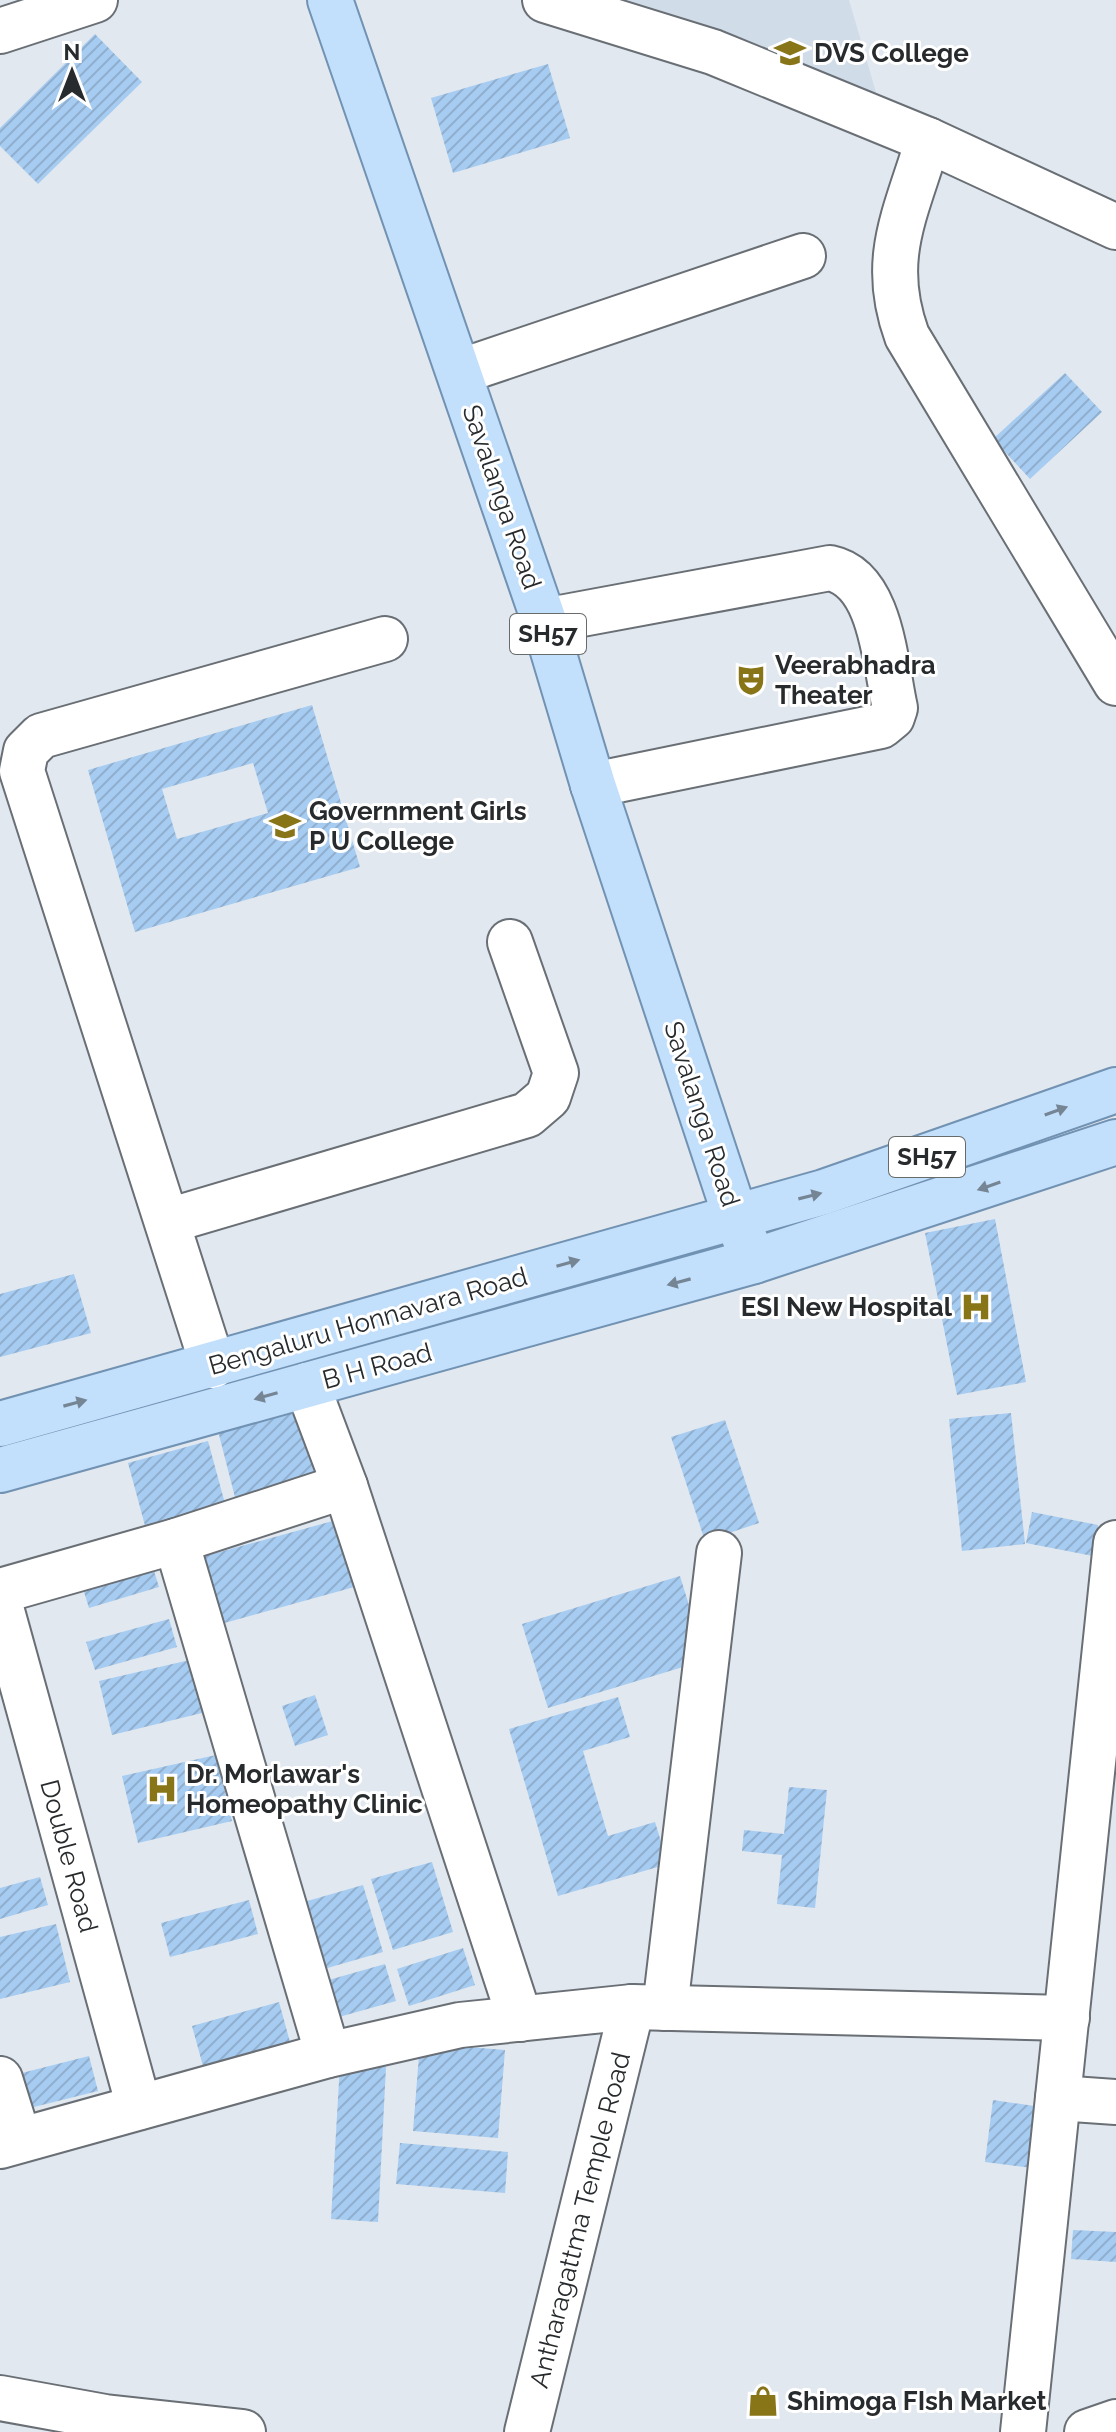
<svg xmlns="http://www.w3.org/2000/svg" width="1116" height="2432" font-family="Raleway,sans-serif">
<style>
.built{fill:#d1dce9}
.building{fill:url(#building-hatch);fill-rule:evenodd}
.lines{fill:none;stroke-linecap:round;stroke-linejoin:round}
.minor-casing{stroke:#696f75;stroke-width:48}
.major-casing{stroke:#7192b2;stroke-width:48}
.minor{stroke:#fff;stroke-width:44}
.major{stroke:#c2dffc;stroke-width:44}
.oneway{fill:#758594}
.labels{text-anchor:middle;stroke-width:6;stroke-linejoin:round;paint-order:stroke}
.shield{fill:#fff;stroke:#686b6c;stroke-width:2}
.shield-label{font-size:24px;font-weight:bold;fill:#282b2d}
.poi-label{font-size:26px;font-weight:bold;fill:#282b2d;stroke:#fff;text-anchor:start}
.street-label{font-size:26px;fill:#282b2d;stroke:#fff}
</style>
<defs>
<pattern id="building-hatch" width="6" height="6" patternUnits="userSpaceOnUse" patternTransform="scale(2)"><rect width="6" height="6" fill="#a7ccf1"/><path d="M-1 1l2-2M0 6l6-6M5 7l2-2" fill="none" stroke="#90afcf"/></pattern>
</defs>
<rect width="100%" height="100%" fill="#e1e8ef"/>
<path class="built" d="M552 0H849L880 106Z"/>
<g class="building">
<path d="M95 34 142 82 38 184 0 146V128Z"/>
<path d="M548 64 570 138 453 173 431 98Z"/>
<path d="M1065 373 1102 412 1030 479 993 439Z"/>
<path d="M312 705 360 867 135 932 88 770ZM253 763 268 813 177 839 162 789Z"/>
<path d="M995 1219 1026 1382 957 1395 925 1233Z"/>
<path d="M74 1274 91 1333 0 1357V1294Z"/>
<path d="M309 1407 328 1480 237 1505 218 1431Z"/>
<path d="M1011 1413 1025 1544 962 1551 949 1419Z"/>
<path d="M725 1420 759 1523 705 1541 671 1437Z"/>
<path d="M208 1441 227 1511 147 1533 128 1463Z"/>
<path d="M1032 1512 1098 1525 1093 1556 1026 1543Z"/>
<path d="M340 1519 358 1586 210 1627 191 1560Z"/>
<path d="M150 1558 159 1587 89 1608 80 1579Z"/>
<path d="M680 1576 706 1660 548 1708 522 1624Z"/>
<path d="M169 1619 177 1647 95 1670 86 1642Z"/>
<path d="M194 1659 206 1712 112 1735 99 1681Z"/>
<path d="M315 1695 328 1735 295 1746 282 1706Z"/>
<path d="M618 1697 630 1737 583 1751 608 1836 655 1822 668 1864 558 1896 509 1729Z"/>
<path d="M216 1755 232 1821 138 1843 122 1776Z"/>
<path d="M789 1787 827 1790 815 1908 777 1904 782 1855 742 1851 744 1830 784 1834Z"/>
<path d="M432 1862 453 1932 393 1950 371 1879Z"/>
<path d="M40 1877 48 1905 0 1919V1888Z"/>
<path d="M363 1885 383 1952 310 1973 290 1906Z"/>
<path d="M249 1900 258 1934 170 1957 161 1923Z"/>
<path d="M56 1924 70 1982 0 1999V1937Z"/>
<path d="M463 1948 475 1985 409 2006 397 1969Z"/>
<path d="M385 1964 396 2001 321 2022 311 1985Z"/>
<path d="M279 2002 290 2042 203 2066 192 2026Z"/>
<path d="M420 2043 505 2050 498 2138 413 2131Z"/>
<path d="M89 2056 98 2091 14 2112 6 2077Z"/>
<path d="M340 2064 386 2067 378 2222 331 2219Z"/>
<path d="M993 2100 1041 2107 1033 2168 985 2162Z"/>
<path d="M400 2143 508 2152 505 2193 396 2184Z"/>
<path d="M1073 2230 1116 2232V2262L1071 2259Z"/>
</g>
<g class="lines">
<defs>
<g id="minor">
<path d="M545 0 713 52 928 140 1116 227"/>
<path d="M0 31 95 0"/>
<path d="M928 140C906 214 879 259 907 336L1116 683"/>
<path d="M459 372 803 256"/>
<path d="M544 621 830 568C882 579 885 664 895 708L892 717 881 726 593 785"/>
<path d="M168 1221 527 1115 548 1097 556 1073 510 942"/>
<path d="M213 1366 22 771 26 751 41 736 385 639"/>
<path d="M307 1385 345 1486 520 2019"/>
<path d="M176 1541 328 2055"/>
<path d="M0 1591 176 1541 345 1486"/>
<path d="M0 1604 139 2107"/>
<path d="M665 2008 719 1553"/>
<path d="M0 2079 19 2140"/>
<path d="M1058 2098 1116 2102"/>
<path d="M0 2146 328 2055 460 2025 632 2007 1067 2018"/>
<path d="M0 2398 105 2417 243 2432"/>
<path d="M527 2432 632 2007"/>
<path d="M1023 2432 1116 1543"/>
<path d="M1087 2432 1116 2422"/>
</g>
<g id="major">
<path d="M330 0 544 621 593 785 735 1215 754 1261"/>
<path d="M0 1424 824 1192 1116 1090"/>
<path d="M0 1470 754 1261 1116 1142"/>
</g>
</defs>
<use href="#minor" class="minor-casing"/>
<use href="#major" class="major-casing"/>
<use href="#minor" class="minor"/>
<use href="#major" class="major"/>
</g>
<defs><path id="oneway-solid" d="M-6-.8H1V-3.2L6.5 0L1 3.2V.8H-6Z" transform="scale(2)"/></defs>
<g class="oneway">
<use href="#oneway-solid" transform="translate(1056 1111) rotate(-20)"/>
<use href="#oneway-solid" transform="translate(989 1186) rotate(161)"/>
<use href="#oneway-solid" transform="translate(810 1196) rotate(-14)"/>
<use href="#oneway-solid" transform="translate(568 1263) rotate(-16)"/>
<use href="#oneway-solid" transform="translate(679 1282) rotate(165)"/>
<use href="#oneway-solid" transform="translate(266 1396) rotate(164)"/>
<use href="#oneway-solid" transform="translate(75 1403) rotate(-15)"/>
</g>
<defs>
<symbol id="university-bare" viewBox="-9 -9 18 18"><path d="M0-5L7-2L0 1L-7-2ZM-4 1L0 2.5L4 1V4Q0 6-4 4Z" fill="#887518" stroke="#fff" stroke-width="2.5" paint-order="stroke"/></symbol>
<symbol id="theatre-bare" viewBox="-9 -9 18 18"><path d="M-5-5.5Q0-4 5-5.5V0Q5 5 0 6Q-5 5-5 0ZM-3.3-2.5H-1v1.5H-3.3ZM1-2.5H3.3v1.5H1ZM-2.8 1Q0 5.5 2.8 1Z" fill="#887518" stroke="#fff" stroke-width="2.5" paint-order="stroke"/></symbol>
<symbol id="hospital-bare" viewBox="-9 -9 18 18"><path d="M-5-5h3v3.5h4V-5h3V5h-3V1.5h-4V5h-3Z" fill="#887518" stroke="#fff" stroke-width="2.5" paint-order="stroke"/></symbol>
<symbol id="shop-bare" viewBox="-9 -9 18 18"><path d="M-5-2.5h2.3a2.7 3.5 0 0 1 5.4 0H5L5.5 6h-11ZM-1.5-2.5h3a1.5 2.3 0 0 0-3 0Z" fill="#887518" stroke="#fff" stroke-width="2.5" paint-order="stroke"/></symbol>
</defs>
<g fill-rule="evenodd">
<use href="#university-bare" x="768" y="31" width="44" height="44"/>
<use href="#theatre-bare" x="729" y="658" width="44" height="44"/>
<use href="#university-bare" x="263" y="804" width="44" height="44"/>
<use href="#hospital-bare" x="954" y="1285" width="44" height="44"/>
<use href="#hospital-bare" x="140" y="1767" width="44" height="44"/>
<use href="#shop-bare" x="741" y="2379" width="44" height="44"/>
</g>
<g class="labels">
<g class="shield">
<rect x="510" y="614" width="76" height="40" rx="6"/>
<rect x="889" y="1137" width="76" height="40" rx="6"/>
</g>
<g class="shield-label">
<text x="548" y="642">SH57</text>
<text x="927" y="1165">SH57</text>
</g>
<g class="poi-label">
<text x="814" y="62">DVS College</text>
<text x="775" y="674">Veerabhadra<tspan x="775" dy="30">Theater</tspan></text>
<text x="309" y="820">Government Girls<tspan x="309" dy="30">P U College</tspan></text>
<text x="952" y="1316" text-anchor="end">ESI New Hospital</text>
<text x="186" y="1783">Dr. Morlawar's<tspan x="186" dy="30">Homeopathy Clinic</tspan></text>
<text x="787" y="2410">Shimoga FIsh Market</text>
</g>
<g class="street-label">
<text transform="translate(502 497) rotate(71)" y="9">Savalanga Road</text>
<text transform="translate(702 1114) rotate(72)" y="9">Savalanga Road</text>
<text transform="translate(368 1321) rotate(-16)" y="9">Bengaluru Honnavara Road</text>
<text transform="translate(377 1366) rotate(-15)" y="9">B H Road</text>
<text transform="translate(69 1856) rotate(75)" y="9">Double Road</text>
<text transform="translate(580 2220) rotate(-76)" y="9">Antharagattma Temple Road</text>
</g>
</g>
<g transform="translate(72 72)" stroke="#ffffff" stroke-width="6" paint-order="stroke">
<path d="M0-6L14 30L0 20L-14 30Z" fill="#282b2d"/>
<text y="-12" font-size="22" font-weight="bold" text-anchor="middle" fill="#282b2d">N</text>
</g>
</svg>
